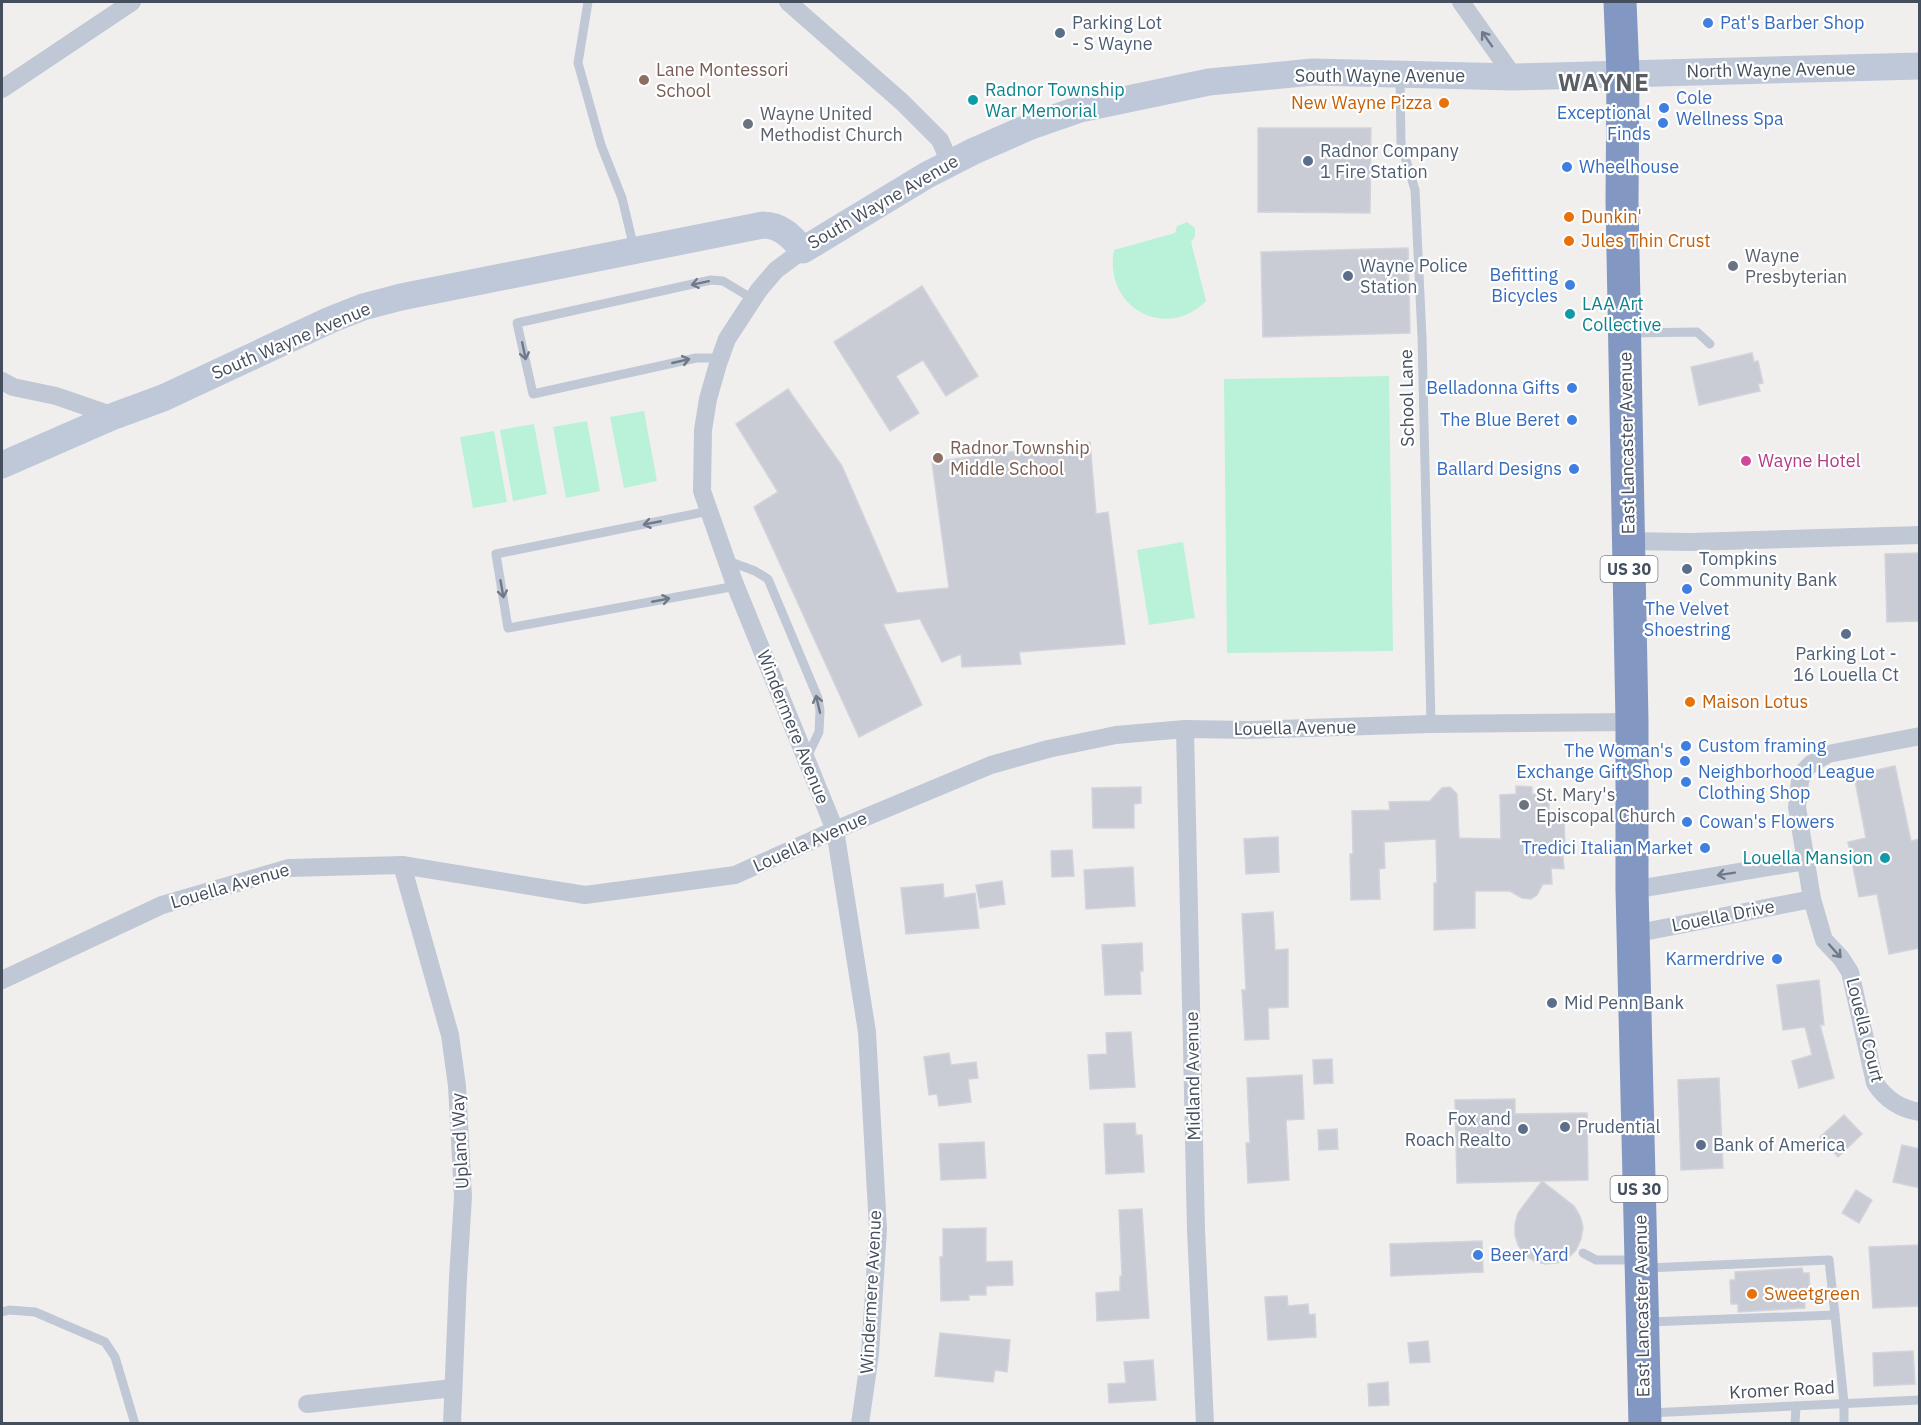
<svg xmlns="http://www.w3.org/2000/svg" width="1921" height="1425" font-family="'IBM Plex Sans',sans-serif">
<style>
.green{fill:#b9f2d8}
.building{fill:#caccd5;stroke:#d2d3db;stroke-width:1.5}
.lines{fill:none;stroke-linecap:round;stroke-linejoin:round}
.lane{stroke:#c1c8d5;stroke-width:9}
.street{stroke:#c1c8d5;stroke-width:18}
.secondary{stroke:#bfc8d9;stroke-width:27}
.highway{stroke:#8297c1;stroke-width:33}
.oneway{stroke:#707987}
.shop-dot{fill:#3f7fe0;stroke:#fff;stroke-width:2}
.service-dot{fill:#5c6f8a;stroke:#fff;stroke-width:2}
.education-dot{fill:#8d6e63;stroke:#fff;stroke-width:2}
.culture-dot{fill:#0f9aa8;stroke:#fff;stroke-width:2}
.food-dot{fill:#e8710a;stroke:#fff;stroke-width:2}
.worship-dot{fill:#6b7280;stroke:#fff;stroke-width:2}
.hotel-dot{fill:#d1479c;stroke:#fff;stroke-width:2}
.labels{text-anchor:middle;stroke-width:4.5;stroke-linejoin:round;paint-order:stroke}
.shield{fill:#fff;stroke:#7d838e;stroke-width:1.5}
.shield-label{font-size:16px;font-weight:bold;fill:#454e5d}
.service-label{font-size:18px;fill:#4e5e75;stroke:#fff;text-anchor:start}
.shop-label{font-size:18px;fill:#366cbe;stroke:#fff;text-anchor:end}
.education-label{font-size:18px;fill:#785e54;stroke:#fff;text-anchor:start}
.street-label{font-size:18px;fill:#454e5d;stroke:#fff}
.culture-label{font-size:18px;fill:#0d838f;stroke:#fff;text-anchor:start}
.food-label{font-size:18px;fill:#c56008;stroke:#fff;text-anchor:start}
.worship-label{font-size:18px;fill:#5b616d;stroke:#fff;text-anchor:start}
.hotel-label{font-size:18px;fill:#b23c85;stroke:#fff;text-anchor:start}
.district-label{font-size:24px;font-weight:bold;letter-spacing:1.5px;fill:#5a5d64;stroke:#fff}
</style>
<rect width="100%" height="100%" fill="#f1efee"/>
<g class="green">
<path d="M1187 222 1195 228V237L1191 242 1206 301C1166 342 1103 307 1114 250L1175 233 1177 226Z"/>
<path d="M1389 376 1393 651 1227 653 1224 379Z"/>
<path d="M644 411 657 481 624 488 610 417Z"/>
<path d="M587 421 600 491 566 498 553 427Z"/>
<path d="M534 424 547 494 513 501 500 430Z"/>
<path d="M494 431 507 502 473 508 460 437Z"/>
<path d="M1183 542 1195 618 1149 625 1137 550Z"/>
</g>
<g class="building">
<path d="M1258 128H1371L1370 213 1258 212Z"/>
<path d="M1408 248 1410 333 1263 337 1261 252Z"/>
<path d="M922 286 978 376 946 396 923 360 896 376 919 413 890 431 834 342Z"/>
<path d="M1752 353 1754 362 1758 361 1763 383 1758 384 1760 391 1699 405 1691 367Z"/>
<path d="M788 389 842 466 897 593 949 588 932 462 1090 442 1096 514 1108 512 1125 644 1019 652 1021 664 962 667 961 654 942 662 920 619 883 624 922 705 859 737 754 507 778 492 736 424Z"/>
<path d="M1920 553V621L1887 622 1885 554Z"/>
<path d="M1895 766 1911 841 1920 839V948L1889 954 1877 894 1859 897 1848 842 1866 838 1854 775Z"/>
<path d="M1516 786 1532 787V794H1549V815L1564 819 1565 846H1562L1564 869 1551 868 1552 884H1543L1537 895 1531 899 1522 898 1510 891H1475V928L1434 930V883H1437L1436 839 1384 842 1385 868 1379 869 1380 899 1351 900 1350 854H1353L1352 811 1390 810 1389 802 1430 801 1442 788 1450 787 1457 794 1459 838 1501 839 1500 795 1516 794Z"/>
<path d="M1141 787V803L1134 804V828H1093L1092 788Z"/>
<path d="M1278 837 1279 872 1246 874 1244 839Z"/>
<path d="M1072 850 1074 876 1052 877 1051 851Z"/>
<path d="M1133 867 1135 906 1086 909 1084 870Z"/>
<path d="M1002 881 1005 904 980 908 976 885Z"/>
<path d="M943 884 944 898 975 893 979 928 906 934 901 888Z"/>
<path d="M1273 912 1275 950 1288 949V1007L1268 1008 1269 1039 1245 1040 1242 990H1246L1242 914Z"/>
<path d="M1142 943 1143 971H1140L1141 994 1105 995 1102 945Z"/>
<path d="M1819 980 1824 1025H1820L1834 1078 1799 1088 1792 1061 1812 1055 1805 1027 1783 1030 1777 985Z"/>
<path d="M1131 1032 1135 1087 1090 1089 1088 1055 1107 1054 1106 1033Z"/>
<path d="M949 1053 951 1065 976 1062 978 1078 968 1079 971 1102 939 1106 937 1094 929 1095 924 1057Z"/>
<path d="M1332 1059 1333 1083 1314 1084 1313 1060Z"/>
<path d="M1302 1075 1304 1119 1286 1120 1289 1180 1248 1183 1246 1143H1250L1247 1078Z"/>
<path d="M1719 1078 1723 1168 1681 1170 1678 1080Z"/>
<path d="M1515 1099V1114L1587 1113 1588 1180 1457 1183 1455 1100Z"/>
<path d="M1844 1115 1862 1134 1838 1157 1820 1137Z"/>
<path d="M1135 1123 1136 1135H1142L1144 1172 1106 1174 1104 1124Z"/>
<path d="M1337 1129 1338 1149 1319 1150 1318 1130Z"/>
<path d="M984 1142 986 1178 941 1180 939 1144Z"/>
<path d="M1902 1145 1920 1149V1188L1893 1182Z"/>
<path d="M1542 1181 1574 1206 1580 1216 1583 1227 1581 1239 1576 1250 1568 1258 1557 1263 1545 1264 1534 1261 1524 1254 1518 1245 1515 1235V1224L1518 1213Z"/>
<path d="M1856 1190 1872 1200 1859 1223 1842 1213Z"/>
<path d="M1142 1209 1149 1318 1097 1321 1096 1293 1120 1291V1276H1122L1119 1210Z"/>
<path d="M986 1228V1262L1012 1261 1013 1285 986 1286V1295H969V1300L941 1301 940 1257H943V1229Z"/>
<path d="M1482 1241 1483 1272 1391 1276 1390 1244Z"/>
<path d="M1920 1245V1306L1873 1308 1869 1247Z"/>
<path d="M1802 1268 1803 1273H1809L1810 1291 1804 1292 1805 1308 1738 1312V1304H1731L1730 1280H1735V1272Z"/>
<path d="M1287 1296 1288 1306 1308 1304 1309 1315 1315 1314 1316 1337 1268 1340 1265 1297Z"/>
<path d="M940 1333 1010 1340 1007 1372 995 1370 993 1382 935 1376Z"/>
<path d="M1428 1341 1430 1362 1410 1363 1408 1343Z"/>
<path d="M1913 1351 1915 1384 1874 1386 1873 1353Z"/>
<path d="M1153 1360 1156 1400 1109 1403 1108 1384 1126 1383 1124 1362Z"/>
<path d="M1388 1382 1389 1405 1369 1406 1368 1384Z"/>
</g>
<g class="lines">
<g class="lane">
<path d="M588 2 578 63 601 145 622 198 634 248"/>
<path d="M1400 76 1401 143 1415 190 1422 337 1431 724"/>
<path d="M1630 333 1697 332 1710 344"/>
<path d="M720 358H696L533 394 517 323 711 280 723 281 753 299"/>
<path d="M709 511 496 554 508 628 736 586"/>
<path d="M728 561 755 571 768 579 818 698 820 711 819 732 806 759"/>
<path d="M1583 1253 1596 1260H1636"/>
<path d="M1647 1268 1829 1260 1835 1315"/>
<path d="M2 1312 9 1310 35 1312 105 1342 115 1357 135 1424"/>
<path d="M1648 1322 1835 1315 1844 1403V1424"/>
<path d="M1649 1413 1920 1400"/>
<path d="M1795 1424 1796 1406"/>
</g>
<g class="street">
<path d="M788 2 902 102 940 140 950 163"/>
<path d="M1461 2 1514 77"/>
<path d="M2 89 132 2"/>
<path d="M803 250 776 270 759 290 727 339 718 364 708 399 703 430 702 491 734 582 835 830 867 1032 878 1229 870 1354 860 1424"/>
<path d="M2 381 13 387 56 396 114 416"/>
<path d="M1628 541 1690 542 1920 535"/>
<path d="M1185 729 1196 1230 1205 1424"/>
<path d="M1920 736 1828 754 1811 764 1805 770 1800 781 1797 807 1812 899 1824 940 1841 958 1850 972 1875 1083C1886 1100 1900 1109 1920 1112"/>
<path d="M402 865 450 1035 457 1086 463 1197 458 1278 452 1424"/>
<path d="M1632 890 1805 861"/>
<path d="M1633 934 1812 899"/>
<path d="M2 980 162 905 289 868 402 865 585 895 735 875 835 830 991 765 1048 749 1116 735 1185 729 1249 730 1431 724 1632 722"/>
<path d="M307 1404 453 1388"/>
</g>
<path class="secondary" d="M2 465 114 416 163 398 330 320 363 307 401 297 763 225C781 225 792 237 803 250L927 175 974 151 1031 126 1080 109 1209 82 1313 72 1514 77 1920 66"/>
<path class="highway" d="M1620 2 1623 74 1622 201 1632 722V890L1645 1424"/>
</g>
<defs><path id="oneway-shaft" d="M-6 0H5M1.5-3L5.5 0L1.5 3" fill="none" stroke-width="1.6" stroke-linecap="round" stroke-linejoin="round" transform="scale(1.5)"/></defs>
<g class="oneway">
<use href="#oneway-shaft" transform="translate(1487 39) rotate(-125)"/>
<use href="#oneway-shaft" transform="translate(700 283) rotate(168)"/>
<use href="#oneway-shaft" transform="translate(524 351) rotate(78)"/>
<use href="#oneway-shaft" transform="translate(681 361) rotate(-13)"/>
<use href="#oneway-shaft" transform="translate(652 523) rotate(169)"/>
<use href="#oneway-shaft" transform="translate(502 589) rotate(80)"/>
<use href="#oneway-shaft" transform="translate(661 600) rotate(-11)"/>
<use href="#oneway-shaft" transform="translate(818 704) rotate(-103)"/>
<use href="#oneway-shaft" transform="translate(1726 874) rotate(171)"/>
<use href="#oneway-shaft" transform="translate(1835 951) rotate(48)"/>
</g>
<g class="shop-dot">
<circle cx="1708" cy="23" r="6"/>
<circle cx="1664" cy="108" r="6"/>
<circle cx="1663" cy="123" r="6"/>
<circle cx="1567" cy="167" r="6"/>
<circle cx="1570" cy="285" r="6"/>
<circle cx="1572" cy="388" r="6"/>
<circle cx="1572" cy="420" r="6"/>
<circle cx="1574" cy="469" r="6"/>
<circle cx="1687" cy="589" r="6"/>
<circle cx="1686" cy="746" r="6"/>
<circle cx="1685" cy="761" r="6"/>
<circle cx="1686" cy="782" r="6"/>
<circle cx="1687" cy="822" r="6"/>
<circle cx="1705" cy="848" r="6"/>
<circle cx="1777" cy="959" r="6"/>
<circle cx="1478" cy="1255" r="6"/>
</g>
<g class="service-dot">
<circle cx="1060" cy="33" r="6"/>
<circle cx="1308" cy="161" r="6"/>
<circle cx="1348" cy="276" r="6"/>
<circle cx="1687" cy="569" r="6"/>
<circle cx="1846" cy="634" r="6"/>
<circle cx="1552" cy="1003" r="6"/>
<circle cx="1565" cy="1127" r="6"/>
<circle cx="1523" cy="1129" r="6"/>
<circle cx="1701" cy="1145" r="6"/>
</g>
<g class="education-dot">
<circle cx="644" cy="80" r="6"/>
<circle cx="938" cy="458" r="6"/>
</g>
<g class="culture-dot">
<circle cx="973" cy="100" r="6"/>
<circle cx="1570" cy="314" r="6"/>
<circle cx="1885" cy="858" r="6"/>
</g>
<g class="food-dot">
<circle cx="1444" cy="103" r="6"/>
<circle cx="1569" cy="217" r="6"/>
<circle cx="1569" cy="241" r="6"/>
<circle cx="1690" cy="702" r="6"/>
<circle cx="1752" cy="1294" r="6"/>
</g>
<g class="worship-dot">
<circle cx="748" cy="124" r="6"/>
<circle cx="1733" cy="266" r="6"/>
<circle cx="1524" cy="805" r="6"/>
</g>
<circle class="hotel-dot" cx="1746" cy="461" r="6"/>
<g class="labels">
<g class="shield">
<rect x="1600.5" y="556" width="57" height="26" rx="4.5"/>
<rect x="1610.5" y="1176" width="57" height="26" rx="4.5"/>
</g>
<g class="shield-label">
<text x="1629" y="575">US 30</text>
<text x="1639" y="1195">US 30</text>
</g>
<g class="service-label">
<text x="1072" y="29">Parking Lot<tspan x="1072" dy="21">- S Wayne</tspan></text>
<text x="1320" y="157">Radnor Company<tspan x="1320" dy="21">1 Fire Station</tspan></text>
<text x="1360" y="272">Wayne Police<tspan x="1360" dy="21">Station</tspan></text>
<text x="1699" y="565">Tompkins<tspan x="1699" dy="21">Community Bank</tspan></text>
<text x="1846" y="660" text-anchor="middle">Parking Lot -<tspan x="1846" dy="21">16 Louella Ct</tspan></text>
<text x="1564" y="1009">Mid Penn Bank</text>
<text x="1511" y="1125" text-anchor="end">Fox and<tspan x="1511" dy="21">Roach Realto</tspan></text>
<text x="1577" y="1133">Prudential</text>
<text x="1713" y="1151">Bank of America</text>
</g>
<g class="shop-label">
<text x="1720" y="29" text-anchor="start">Pat's Barber Shop</text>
<text x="1676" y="104" text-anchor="start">Cole<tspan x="1676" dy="21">Wellness Spa</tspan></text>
<text x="1651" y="119">Exceptional<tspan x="1651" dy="21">Finds</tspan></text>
<text x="1579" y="173" text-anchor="start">Wheelhouse</text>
<text x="1558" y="281">Befitting<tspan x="1558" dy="21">Bicycles</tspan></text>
<text x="1560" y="394">Belladonna Gifts</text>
<text x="1560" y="426">The Blue Beret</text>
<text x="1562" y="475">Ballard Designs</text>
<text x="1687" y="615" text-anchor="middle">The Velvet<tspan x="1687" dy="21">Shoestring</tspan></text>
<text x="1698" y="752" text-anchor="start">Custom framing</text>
<text x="1673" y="757">The Woman's<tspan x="1673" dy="21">Exchange Gift Shop</tspan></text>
<text x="1698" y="778" text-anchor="start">Neighborhood League<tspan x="1698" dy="21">Clothing Shop</tspan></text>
<text x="1699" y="828" text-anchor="start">Cowan's Flowers</text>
<text x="1693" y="854">Tredici Italian Market</text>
<text x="1765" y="965">Karmerdrive</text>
<text x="1490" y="1261" text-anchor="start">Beer Yard</text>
</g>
<g class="education-label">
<text x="656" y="76">Lane Montessori<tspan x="656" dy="21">School</tspan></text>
<text x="950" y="454">Radnor Township<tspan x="950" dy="21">Middle School</tspan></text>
</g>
<g class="street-label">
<text transform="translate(1771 70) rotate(-1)" y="6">North Wayne Avenue</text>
<text x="1380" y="82">South Wayne Avenue</text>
<text transform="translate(883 202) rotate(-30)" y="6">South Wayne Avenue</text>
<text transform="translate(291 341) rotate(-23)" y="6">South Wayne Avenue</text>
<text transform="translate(1407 398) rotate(-91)" y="6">School Lane</text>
<text transform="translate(1627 443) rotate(-91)" y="6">East Lancaster Avenue</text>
<text transform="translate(793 727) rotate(68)" y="6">Windermere Avenue</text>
<text transform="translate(1295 728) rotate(-1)" y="6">Louella Avenue</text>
<text transform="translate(810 842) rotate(-24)" y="6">Louella Avenue</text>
<text transform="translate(230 886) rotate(-16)" y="6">Louella Avenue</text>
<text transform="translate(1723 916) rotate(-11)" y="6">Louella Drive</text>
<text transform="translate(1865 1030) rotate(76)" y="6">Louella Court</text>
<text transform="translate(1193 1076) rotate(-91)" y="6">Midland Avenue</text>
<text transform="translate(460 1141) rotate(-93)" y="6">Upland Way</text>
<text transform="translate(871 1292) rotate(-87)" y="6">Windermere Avenue</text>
<text transform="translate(1642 1306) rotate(-91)" y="6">East Lancaster Avenue</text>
<text transform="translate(1782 1390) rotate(-3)" y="6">Kromer Road</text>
</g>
<g class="culture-label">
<text x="985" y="96">Radnor Township<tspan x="985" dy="21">War Memorial</tspan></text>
<text x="1582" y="310">LAA Art<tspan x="1582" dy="21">Collective</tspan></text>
<text x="1873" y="864" text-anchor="end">Louella Mansion</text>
</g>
<g class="food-label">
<text x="1432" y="109" text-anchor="end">New Wayne Pizza</text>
<text x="1581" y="223">Dunkin'</text>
<text x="1581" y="247">Jules Thin Crust</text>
<text x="1702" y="708">Maison Lotus</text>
<text x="1764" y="1300">Sweetgreen</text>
</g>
<g class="worship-label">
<text x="760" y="120">Wayne United<tspan x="760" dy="21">Methodist Church</tspan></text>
<text x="1745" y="262">Wayne<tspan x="1745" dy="21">Presbyterian</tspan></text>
<text x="1536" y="801">St. Mary's<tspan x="1536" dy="21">Episcopal Church</tspan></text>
</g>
<g class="hotel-label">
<text x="1758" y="467">Wayne Hotel</text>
</g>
<g class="district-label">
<text x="1604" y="91">WAYNE</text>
</g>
</g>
<rect width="1921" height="1425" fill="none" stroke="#454e5d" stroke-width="6"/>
</svg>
